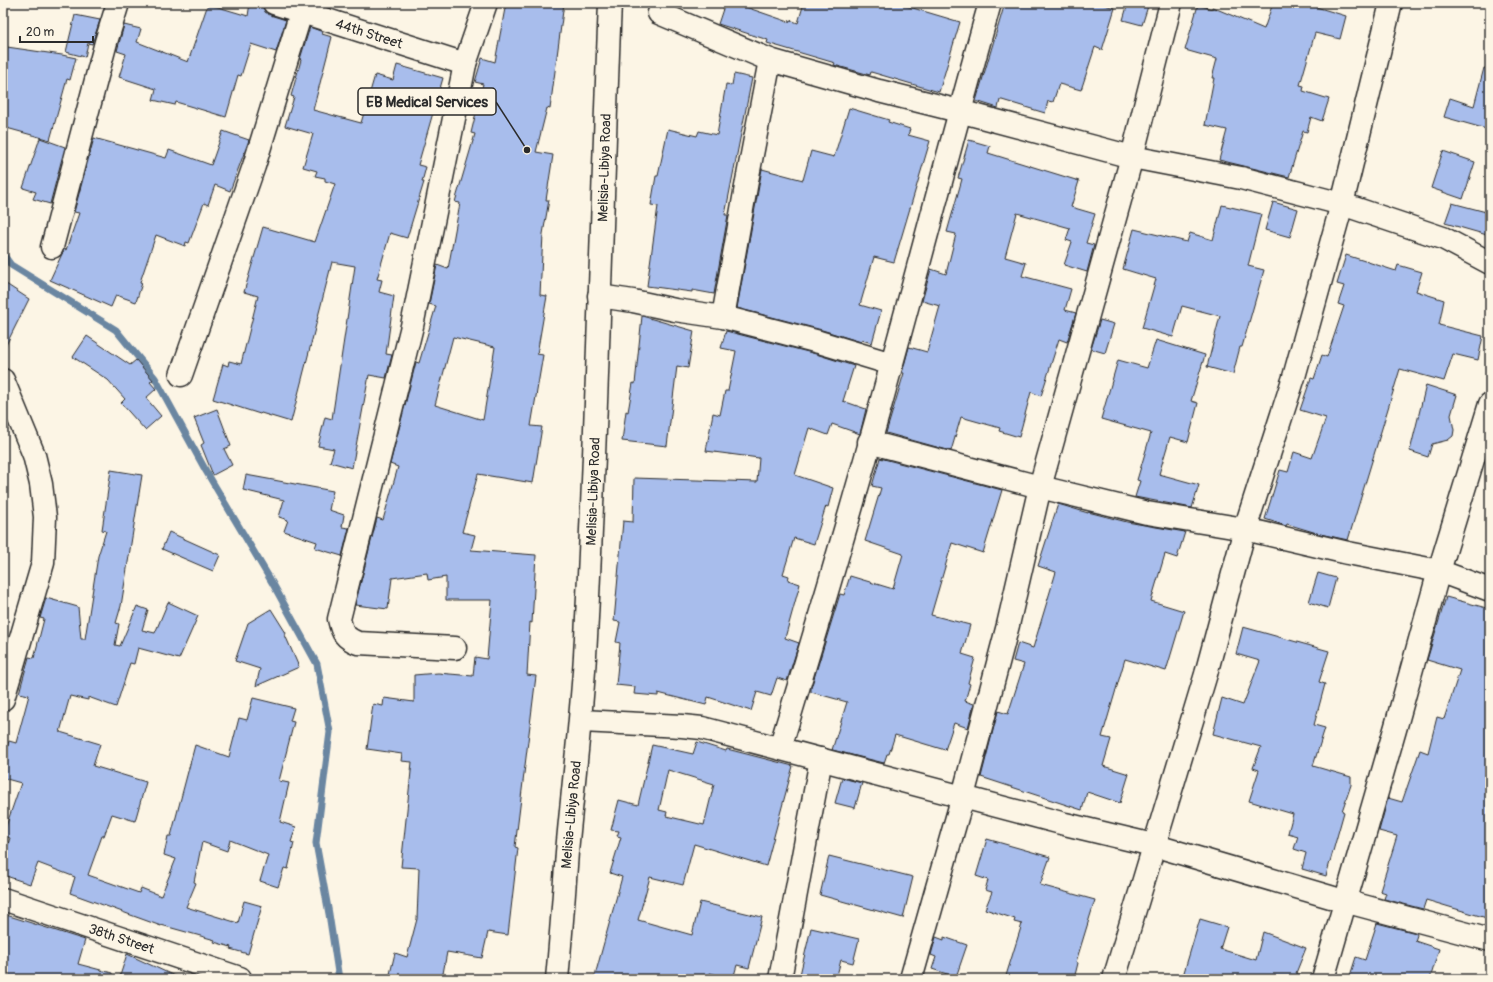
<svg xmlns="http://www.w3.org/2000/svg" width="1493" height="982" font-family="Pangolin,sans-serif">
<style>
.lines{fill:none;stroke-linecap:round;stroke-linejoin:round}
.stream{stroke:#6b86a1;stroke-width:7}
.building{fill:#a8bdec;stroke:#2b2b2b;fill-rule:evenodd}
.minor-casing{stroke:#2b2b2b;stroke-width:25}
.secondary-casing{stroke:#2b2b2b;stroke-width:25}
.minor{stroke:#fcf5e5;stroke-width:22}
.secondary{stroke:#fcf5e5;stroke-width:22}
.labels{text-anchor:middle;stroke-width:3;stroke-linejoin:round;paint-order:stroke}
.street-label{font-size:14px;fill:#2b2b2b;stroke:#fcf5e5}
.leader{fill:none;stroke:#2b2b2b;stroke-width:1.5}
.callout-dot{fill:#2b2b2b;stroke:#fcf5e5;stroke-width:1.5}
.callout{fill:#fcf5e5;stroke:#2b2b2b;stroke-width:1.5}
.callout-label{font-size:15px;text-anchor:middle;font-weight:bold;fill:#2b2b2b}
</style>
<rect width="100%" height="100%" fill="#fcf5e5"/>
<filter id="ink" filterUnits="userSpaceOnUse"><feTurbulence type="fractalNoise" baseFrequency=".025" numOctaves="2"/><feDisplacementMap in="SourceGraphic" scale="8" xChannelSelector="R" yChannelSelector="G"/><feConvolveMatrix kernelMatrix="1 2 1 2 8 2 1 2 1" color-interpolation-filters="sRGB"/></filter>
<g filter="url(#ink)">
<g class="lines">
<path class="stream" d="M3 254 11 265 116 330 155 378 206 471 273 584 317 664 330 732 316 843 329 914 339 979"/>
</g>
<g class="building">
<path d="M250 3H262L265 12 270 15 286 20 276 52 251 44 241 76 238 75 226 117 176 102 175 105 153 100 156 89 119 77 126 54 117 51 124 25 141 29 137 42 188 62 208 4 248 16Z"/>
<path d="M316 3H332L330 8Z"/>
<path d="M506 3H564L550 109 547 108 536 152 553 155 546 200H549L543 234 540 295 547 296 537 354 543 355 531 426 542 427 533 483 478 474 462 532 475 535 471 550 536 555 532 623 530 622 527 675 536 676 515 847 518 848 508 935 488 932 482 958 447 952 442 979H408L390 974 395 953 407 957 417 919 419 868 401 867 412 762 401 761 402 754 367 749 373 704 383 706 384 698 414 702V675L438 673 473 676 475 657 487 659 492 600H446V577L428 580 427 573 392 578 388 609 355 605 377 518 383 520 398 467 390 464 416 362 419 363 436 306 429 304 437 265 448 269 460 203 455 202 475 134 471 133 483 84 475 82 482 58 495 62ZM453 337 495 347 483 420 435 405Z"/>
<path d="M725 3H734L789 22 790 20 798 23 804 3H896L960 22 939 92 871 72 870 75 834 65 835 63 767 43 768 40 718 24Z"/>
<path d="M1005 3H1098L1115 8 1102 50 1095 47 1081 90 1059 84 1053 102 1048 101 1045 113 1002 100H1000L998 108 976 101Z"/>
<path d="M1128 3H1149L1142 25 1123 20Z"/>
<path d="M1273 3H1303L1346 16 1340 39 1315 33 1300 85 1304 86 1303 91 1329 99 1322 121 1311 117 1307 132 1303 131 1289 177 1219 160 1227 130 1205 125 1214 78H1212L1217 59 1185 50 1198 5 1212 9V7L1264 29Z"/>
<path d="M75 15 100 20 92 44 88 43 85 57 66 52Z"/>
<path d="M310 27 323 32 322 34 332 37 313 110 361 123 375 75 393 80 397 65 443 78 418 165 426 167 422 182H424L407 238 390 233 377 279 382 280 379 292 394 296 386 354 392 355 386 378 369 375 352 468 330 462 334 449 318 446 325 417 332 419 355 266 332 262 291 422 261 413 260 414 213 399 223 364 228 366 229 361 241 364 258 296 244 292 263 227 315 242 335 184 325 181V178L315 176 317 171 303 167 313 134 285 126 294 97 291 96 301 60 300 59Z"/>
<path d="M7 47 62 55 76 58 70 80 67 79 50 140 3 127V81Z"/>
<path d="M1484 68 1490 69V130L1444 117 1450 98 1474 106Z"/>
<path d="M734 74 752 78 725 215H728L714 294 692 290V292L647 286 658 206 651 205 656 176H658L668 129 697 136 699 131 717 135 726 84 732 85Z"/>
<path d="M849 108 889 120 888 122 910 129 908 135 930 141 894 262 874 257 860 305 881 311 872 343 862 340 861 342 822 330 737 308 762 169 803 180 811 151 834 157Z"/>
<path d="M223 131 249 140 230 191 215 185 208 205 204 203 189 243 186 242 185 246 156 235 140 282 142 283 136 302 116 295 111 307 50 280 61 256 64 249 66 250 79 213 74 212 94 138 166 158 169 150 211 165Z"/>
<path d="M40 138 65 147 50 204 33 199 36 192 23 188Z"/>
<path d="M969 140 990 146 988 153 1079 181 1071 207 1095 214 1086 243 1094 245 1087 272 1064 265 1072 242 1066 240 1070 228 1017 213 1005 257 1026 263 1022 276 1071 289 1065 310 1076 313 1067 342 1059 339 1041 396 1031 392 1019 437 999 431 1000 428 961 417 951 451 886 433 904 373H902L909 347 927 352 940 306 922 301 931 269 946 274 956 234 947 232 962 179 958 178Z"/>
<path d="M1443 151 1475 162 1463 199 1431 188Z"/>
<path d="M1273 202 1298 209 1290 237 1265 230Z"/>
<path d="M1452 203 1490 213V224L1487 235 1445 223Z"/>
<path d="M1222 205 1261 214 1248 266 1264 270 1242 347H1240L1233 374 1207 367 1220 316 1182 306 1173 337 1142 328 1156 279 1123 269 1134 229 1187 242 1190 233 1213 240Z"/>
<path d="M1346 255 1396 271 1398 265 1422 272 1416 291 1444 300 1439 325 1483 336 1478 360 1453 354 1444 381 1400 369 1348 540 1320 534 1287 524 1286 526 1265 519 1280 470 1288 472 1294 452 1312 458 1326 418 1300 410 1311 378 1314 379 1322 355 1327 357 1344 306 1338 304 1344 286 1337 284Z"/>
<path d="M3 282 29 299 3 351Z"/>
<path d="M642 316 694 331 688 368 677 366 667 446 622 441 626 411 628 412 633 383 635 384Z"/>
<path d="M1100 320 1114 324 1105 353 1091 349Z"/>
<path d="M726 331 816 354 854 366 843 401 866 409 860 434 832 424 828 435 809 428 795 475 833 488 828 507 826 506 814 544 794 538 783 574 789 576 788 580 800 584 785 638 799 643 787 681 777 678 771 696 757 692 751 711 708 697 706 705 658 693V696L634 694 635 687 616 685 620 643 616 642 620 622 614 621 623 521 633 522 634 478 757 482 759 458 706 451 713 413 720 415 725 391H728L736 351 721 348Z"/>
<path d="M87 336 130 365 136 360 153 380 150 382 156 389 146 398 161 416 145 430 121 403 125 399 108 380 73 357Z"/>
<path d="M1156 340 1205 355 1191 401 1198 403 1188 442 1170 437 1159 474 1199 485 1192 508 1135 497 1140 481 1137 480 1151 433 1101 419 1118 360 1147 368Z"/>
<path d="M1426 385 1457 395 1451 415 1454 430 1453 436 1448 440 1432 444 1428 457 1410 451Z"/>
<path d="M217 409 231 446 224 449 232 465 213 475 201 445 204 443 194 418Z"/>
<path d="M880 458 1002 490 983 553 952 543 931 615 970 625 962 654 975 658 968 683 970 684 965 701 974 704 968 728 954 723 945 750 895 735 889 754H887L884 763 832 750 847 702 811 692V688L840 594 844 595 850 576 893 589 903 554 865 541 881 488 872 486Z"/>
<path d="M111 470 142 475 121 606 116 623 119 624 115 645 120 646 137 606 148 610 142 630 155 633 168 602 198 616 179 659 138 648 134 664 130 663 116 707 88 697V700L70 696 60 732 100 744 93 766 146 782 135 821 112 814 104 836H102L88 875 139 893 141 888 161 896 176 859 164 855 168 836H171L195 745 229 757 239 718 247 720 253 698 294 708 290 721 294 722 279 781 289 783 280 822 296 827 291 842 294 843 288 869 284 868 278 887 260 881 268 855 230 840 227 851 202 842 194 882 196 883 186 907 238 923 244 901 262 906 248 954 230 949 231 947 214 942 215 940 161 925V926L70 893 75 877 38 863 30 884 3 875V859L10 838 3 835 21 783 3 778V759L9 741 16 743 29 695 19 693 29 657 34 658 44 619 40 618 46 598 78 607 81 639H85L98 556 106 531 102 530Z"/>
<path d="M246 475 333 491 329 510 344 515 342 527 349 528 342 556 315 548 317 542 284 531 288 520 279 517 284 500 243 490Z"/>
<path d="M1058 504 1088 513V512L1127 522 1185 532 1177 558 1165 554 1151 601 1184 611 1166 671 1125 659 1102 737 1111 739 1103 766 1129 774 1120 803 1087 792 1082 810 981 777 998 711 1008 714 1024 664 1013 661 1018 643 1033 648 1056 572 1038 566Z"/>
<path d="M169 532 220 555 213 571 162 549Z"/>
<path d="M1318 573 1336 578 1328 608 1309 602Z"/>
<path d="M1446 597 1490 609V919L1426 900 1423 909 1384 899 1386 893 1380 891 1397 836 1379 831 1388 798 1402 802 1420 750 1428 753 1437 717 1444 719 1460 670 1427 660Z"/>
<path d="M271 609 286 633 285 635 299 667 256 686 260 669 235 661 248 623Z"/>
<path d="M1243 627 1329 651 1319 682 1325 684 1314 725 1325 728 1313 766 1351 777V785L1342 811 1344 812 1326 876 1302 869 1306 853 1294 849 1298 836 1288 833 1293 814 1249 801 1259 770 1253 768 1261 747 1213 734 1222 698 1243 705 1260 661 1236 654Z"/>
<path d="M697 742 726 751 727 749 793 766 766 866 694 844 683 885 650 877 638 920 692 935 700 902 762 917 749 968 737 965 733 979 710 973 708 979H594L622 877 610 873 621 837 617 836 619 831 611 830 619 800 638 805 652 745 693 754ZM668 770 714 784 704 825 666 816 667 812 659 810Z"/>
<path d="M842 778 862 783 855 808 835 803Z"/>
<path d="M987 839 1050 857 1040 885 1095 900 1076 962 1078 963 1074 979H1005L1022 924 1014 922 1015 919 985 909 992 892 985 890 988 880 976 876Z"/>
<path d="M829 856 913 877 903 918 820 895Z"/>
<path d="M3 914 85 940 78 964 112 973V979H3Z"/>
<path d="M1200 919 1227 927 1220 949 1256 960 1263 932 1306 948 1296 973 1301 975V979H1182Z"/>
<path d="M1377 923 1416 933 1417 935 1415 941 1439 949 1430 979H1349L1356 957 1365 960Z"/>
<path d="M811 928 859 939 853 963 841 960 836 979H799Z"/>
<path d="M936 937 944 940V937L967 945 956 977 932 969 936 957 931 955Z"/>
<path d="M127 954 181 979H119Z"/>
</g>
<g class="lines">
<defs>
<g id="minor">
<path id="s1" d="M274 3 465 64"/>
<path d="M659 13 770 60 879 91 959 111 1132 157 1241 178 1342 204 1443 238 1490 263"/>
<path d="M52 247 106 42 118 3"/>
<path d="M599 296 633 301 675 310 723 317 819 342 892 364"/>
<path d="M723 317 747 181 770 60"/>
<path d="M181 375 254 166 304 3"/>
<path d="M3 380 34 455 41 484 45 517 43 563 3 699"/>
<path d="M869 442 1040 487 1147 513 1245 529 1348 553 1439 571 1490 590"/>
<path d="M455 648 358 643C345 638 342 633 339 619L412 326 465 64 486 3"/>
<path d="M581 721 682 726 702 728 1065 824 1153 845 1344 901 1490 940"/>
<path d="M780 748C819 620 857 492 892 363 925 243 956 123 990 3"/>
<path id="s2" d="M3 899 240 978"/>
<path d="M780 979 821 759"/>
<path d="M911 979 963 796 1008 625 1040 487 1132 157 1171 3"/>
<path d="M1114 979 1206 674 1245 529 1294 377 1342 204 1391 3"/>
<path d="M1323 979 1396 726 1439 571 1490 404"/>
</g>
<g id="secondary">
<path id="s3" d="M557 979C561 937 564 894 567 852 573 786 581 721 585 656 597 438 601 221 610 3"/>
</g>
</defs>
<use href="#minor" class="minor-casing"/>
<use href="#secondary" class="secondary-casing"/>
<use href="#minor" class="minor"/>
<use href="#secondary" class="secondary"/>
</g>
</g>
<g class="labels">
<g class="street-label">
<text dy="5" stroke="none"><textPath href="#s1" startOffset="100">44th Street</textPath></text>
<text dy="5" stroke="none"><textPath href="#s3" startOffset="813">Melisia-Libiya Road</textPath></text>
<text dy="5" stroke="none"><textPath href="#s3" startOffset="489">Melisia-Libiya Road</textPath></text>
<text dy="5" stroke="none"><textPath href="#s3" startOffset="165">Melisia-Libiya Road</textPath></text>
<text dy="5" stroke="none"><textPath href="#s2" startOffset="125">38th Street</textPath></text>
</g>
</g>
<path class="leader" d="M527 150L496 102"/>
<circle class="callout-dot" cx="527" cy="150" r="4"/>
<rect class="callout" x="358" y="88" width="138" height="27" rx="4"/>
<g class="callout-label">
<text x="427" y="107">EB Medical Services</text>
</g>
<rect width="1493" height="982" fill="none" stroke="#fcf5e5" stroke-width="16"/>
<rect x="8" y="8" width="1477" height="966" fill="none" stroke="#2b2b2b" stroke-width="1.5" filter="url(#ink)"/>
<path d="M20 36v6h73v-6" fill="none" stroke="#2b2b2b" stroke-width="2"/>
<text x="26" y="36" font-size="12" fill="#2b2b2b" stroke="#fcf5e5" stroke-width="3" paint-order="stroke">20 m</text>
</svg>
